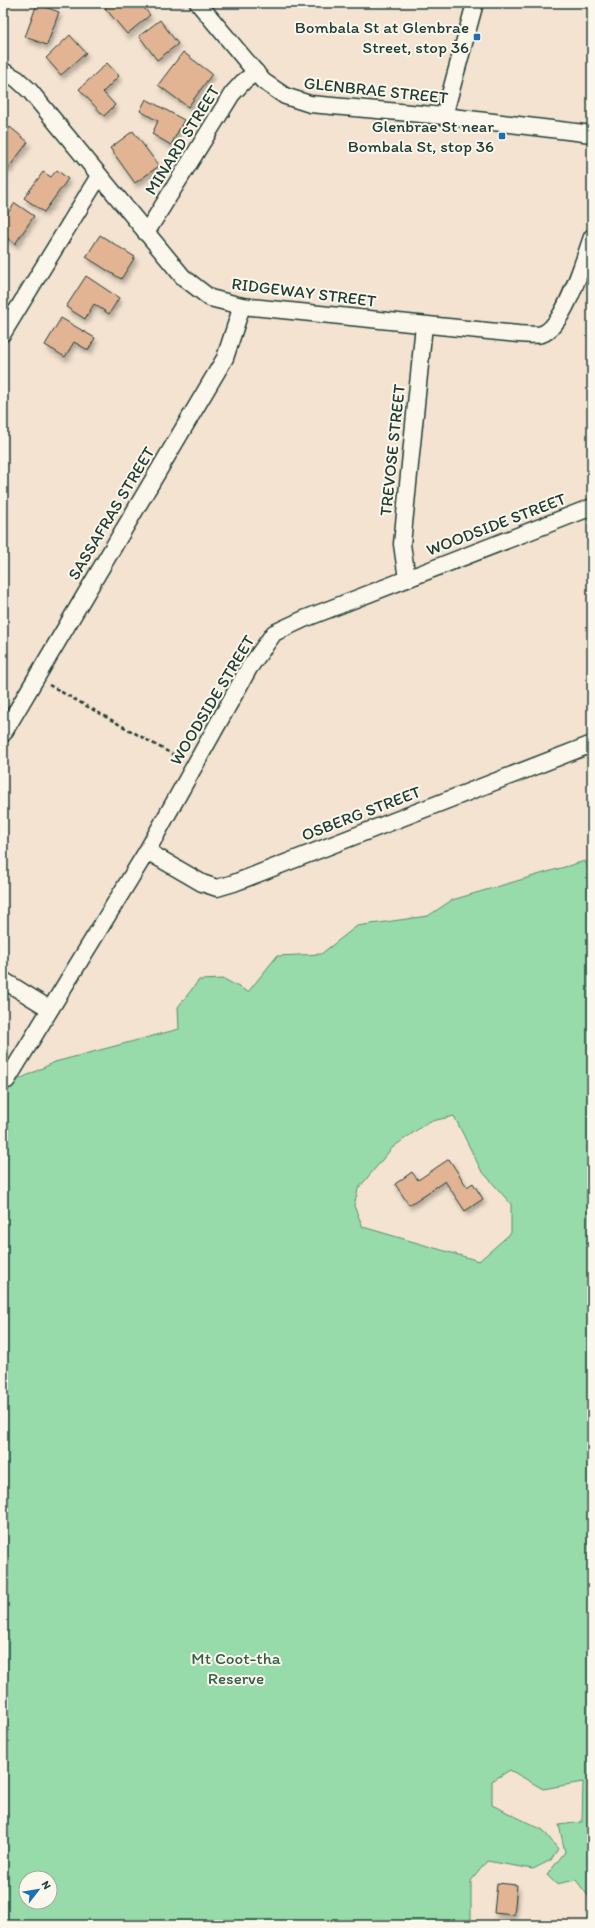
<svg xmlns="http://www.w3.org/2000/svg" width="595" height="1928" font-family="Itim,sans-serif">
<style>
.green{fill:#96dba9;stroke:#5a8c6e;fill-rule:evenodd}
.building{fill:#e2b493;stroke:#1f3d34;filter:url(#shadow)}
.lines{fill:none;stroke-linecap:round;stroke-linejoin:round}
.minor-casing{stroke:#1f3d34;stroke-width:19}
.path{stroke:#1f3d34;stroke-width:2.5;stroke-dasharray:4 3;stroke-linecap:butt}
.minor{stroke:#fbf7ec;stroke-width:16}
.poi-dot{fill:#1f6fb2;stroke:#fbf7ec;stroke-width:1.5}
.labels{text-anchor:middle;stroke-width:4;stroke-linejoin:round;paint-order:stroke}
.poi-label{font-size:17px;fill:#1f3d34;stroke:#fbf7ec;text-anchor:end}
.street-label{font-size:17px;fill:#1f3d34;stroke:#fbf7ec}
.park-label{font-size:17px;fill:#375d4b;stroke:#fbf7ec}
</style>
<defs>
<filter id="shadow"><feDropShadow dx="2.5" dy="4.5" stdDeviation="2" flood-color="#0004"/></filter>
</defs>
<rect width="100%" height="100%" fill="#f4e3d1"/>
<filter id="ink" filterUnits="userSpaceOnUse"><feTurbulence type="fractalNoise" baseFrequency=".025" numOctaves="2"/><feDisplacementMap in="SourceGraphic" scale="8" xChannelSelector="R" yChannelSelector="G"/><feConvolveMatrix kernelMatrix="1 2 1 2 8 2 1 2 1" color-interpolation-filters="sRGB"/></filter>
<g filter="url(#ink)">
<path class="green" d="M585 861 592 878V1901L576 1880 556 1884 547 1875 565 1852 559 1825 582 1822 583 1782 543 1789 510 1770 492 1781V1805L543 1830 558 1849 551 1860 533 1869 487 1861 471 1881V1925H3V1087L55 1062 179 1029 178 1007 199 980 224 979 248 992 277 956 321 954 357 926 428 916 452 900ZM454 1116 481 1170 511 1204V1233L479 1261 363 1227 354 1206 358 1189 392 1148 428 1122ZM26 1878H50V1902H26Z"/>
<g class="building">
<path d="M111 3H140L150 15 127 34 105 8Z"/>
<path d="M37 4 59 12 47 45 25 37Z"/>
<path d="M160 20 178 44 157 60 139 36Z"/>
<path d="M70 35 86 53 61 75 46 58Z"/>
<path d="M183 52 212 74 188 107 158 85Z"/>
<path d="M107 63 119 76 103 92 115 105 104 116 79 89Z"/>
<path d="M146 99 184 120 171 145 152 134 158 121 140 111Z"/>
<path d="M10 127 28 142 7 170 3 167V136Z"/>
<path d="M133 131 159 166 135 183 110 148Z"/>
<path d="M57 170 68 179 44 212 24 198 43 172 51 177Z"/>
<path d="M15 203 34 216 15 244 3 235V220Z"/>
<path d="M100 235 135 257 121 279 86 257Z"/>
<path d="M86 276 119 298 109 314 94 304 85 319 66 307Z"/>
<path d="M61 318 95 338 88 350 74 342 65 357 45 345Z"/>
<path d="M449 1159 467 1187 473 1183 483 1199 465 1211 445 1181 409 1205 395 1184 412 1172 418 1180Z"/>
<path d="M497 1883 517 1885 514 1915 494 1913Z"/>
</g>
<g class="lines">
<defs>
<g id="minor">
<path d="M198 3 263 81 285 96 310 104 444 116 592 134"/>
<path d="M3 71 17 79 30 91 183 277 210 298 242 306 518 334C525 334 536 336 542 334 565 326 584 259 592 237"/>
<path d="M444 116 475 3"/>
<path d="M146 233 232 94 243 82 256 72"/>
<path d="M3 333 99 176"/>
<path d="M407 579 402 544 424 325"/>
<path d="M3 734 225 358 242 306"/>
<path d="M147 851 202 883 217 888 234 883 592 744"/>
<path d="M3 980 50 1009"/>
<path d="M7 1080 147 851 249 668 274 633 304 619 592 507"/>
</g>
</defs>
<use href="#minor" class="minor-casing"/>
<path class="path" d="M49 685 181 759"/>
<use href="#minor" class="minor"/>
</g>
</g>
<g class="poi-dot">
<rect x="473" y="33" width="8" height="8" rx="2"/>
<rect x="498" y="132" width="8" height="8" rx="2"/>
</g>
<g class="labels">
<g class="poi-label">
<text x="469" y="33">Bombala St at Glenbrae<tspan x="469" dy="20">Street, stop 36</tspan></text>
<text x="494" y="132">Glenbrae St near<tspan x="494" dy="20">Bombala St, stop 36</tspan></text>
</g>
<g class="street-label">
<text transform="translate(376 90) rotate(6)" y="6">GLENBRAE STREET</text>
<text transform="translate(182 140) rotate(-58)" y="6">MINARD STREET</text>
<text transform="translate(304 292) rotate(7)" y="6">RIDGEWAY STREET</text>
<text transform="translate(392 450) rotate(-84)" y="6">TREVOSE STREET</text>
<text transform="translate(111 513) rotate(-59)" y="6">SASSAFRAS STREET</text>
<text transform="translate(496 524) rotate(-21)" y="6">WOODSIDE STREET</text>
<text transform="translate(212 700) rotate(-59)" y="6">WOODSIDE STREET</text>
<text transform="translate(361 813) rotate(-21)" y="6">OSBERG STREET</text>
</g>
<g class="park-label">
<text x="236" y="1664">Mt Coot-tha<tspan x="236" dy="20">Reserve</tspan></text>
</g>
</g>
<rect width="595" height="1928" fill="none" stroke="#fbf7ec" stroke-width="16"/>
<rect x="8" y="8" width="579" height="1912" fill="none" stroke="#1f3d34" stroke-width="1.5" filter="url(#ink)"/>
<g transform="translate(38 1890) rotate(59)"><circle r="19" fill="#fbf7ec" stroke="#a3ada2"/>
<path d="M0-3L7 15L0 10L-7 15Z" fill="#1f6fb2"/>
<text y="-6" font-size="11" font-weight="bold" text-anchor="middle" fill="#1f3d34">N</text>
</g>
</svg>
